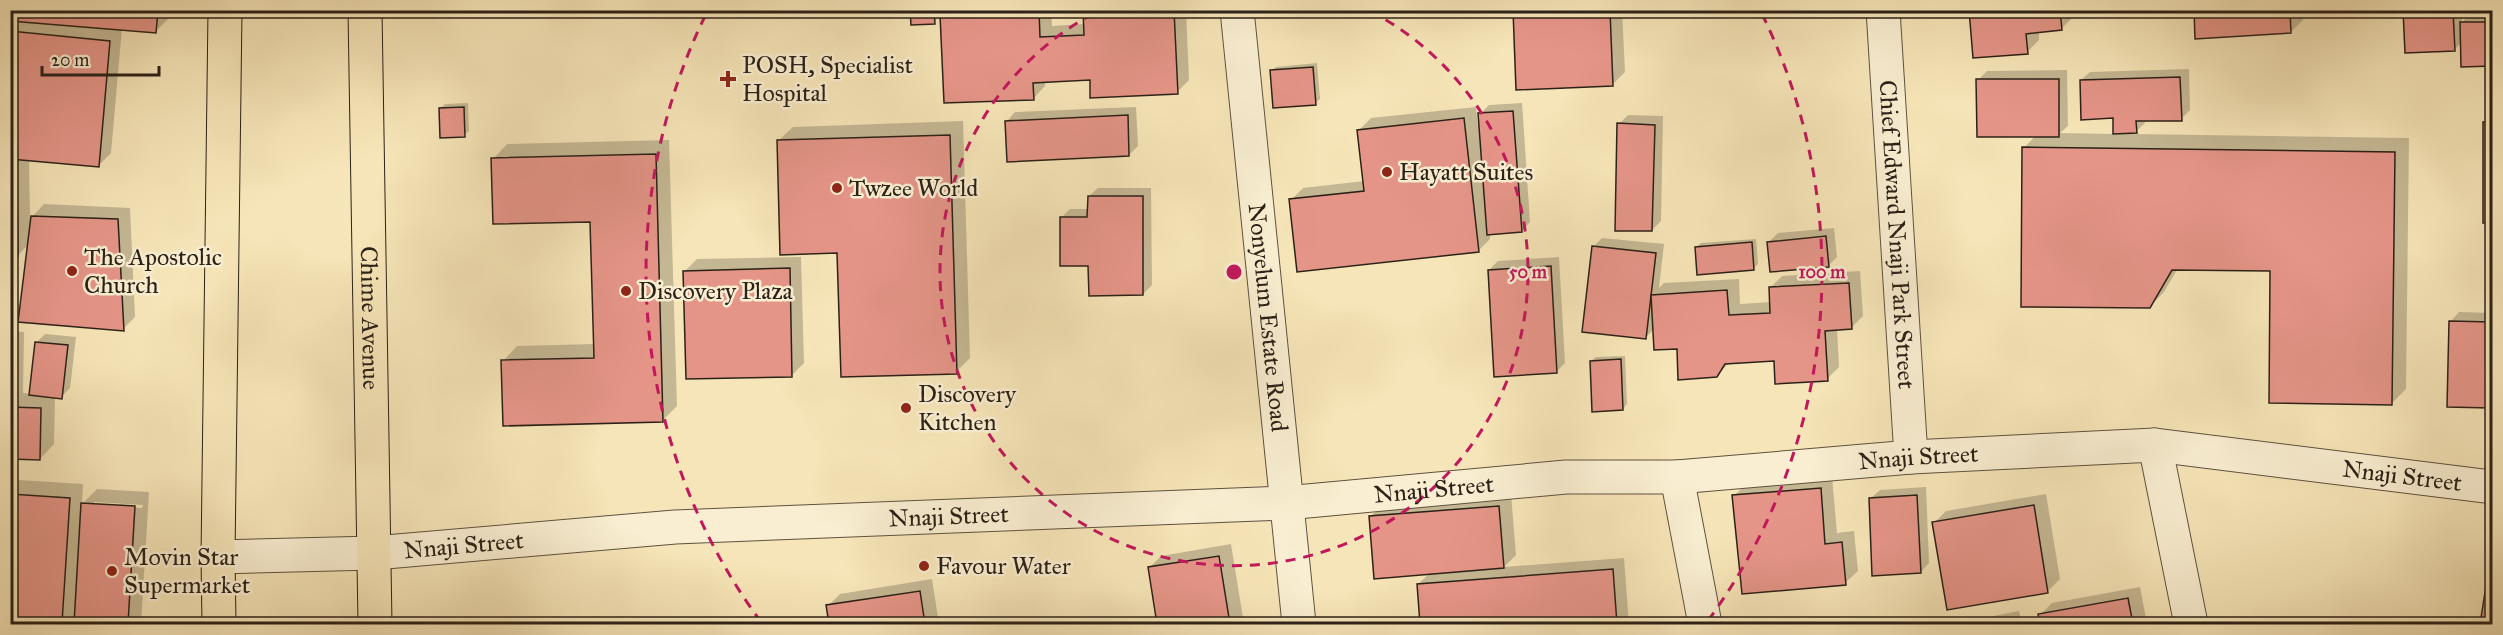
<svg xmlns="http://www.w3.org/2000/svg" width="2503" height="635" font-family="'IM FELL Great Primer',serif">
<style>
.shadow{fill:#0003;fill-rule:evenodd}
.building{fill:#e59588;stroke:#2b2117;stroke-width:1.5}
.lines{fill:none;stroke-linecap:round;stroke-linejoin:round}
.street-casing{stroke:#5e523f;stroke-width:35}
.primary-casing{stroke:#2b2117;stroke-width:35}
.street{stroke:#f9eed1;stroke-width:33}
.primary{stroke:#f6e5b8;stroke-width:33}
.ring{fill:none;stroke:#c2185b;stroke-width:3;stroke-dasharray:10 8}
.poi-dot{fill:#8f2418;stroke:#f9eed1;stroke-width:2}
.labels{text-anchor:middle;stroke-width:5;stroke-linejoin:round;paint-order:stroke}
.poi-label{font-size:24px;fill:#2b2117;stroke:#f9eed1;text-anchor:start}
.street-label{font-size:24px;fill:#2b2117;stroke:#f9eed1}
.centre{fill:#c2185b;stroke:#f9eed1;stroke-width:3}
.ring-label{font-size:18px;text-anchor:middle;font-weight:bold;fill:#c2185b;stroke:#f9eed1;stroke-width:5;stroke-linejoin:round;paint-order:stroke}
</style>
<rect width="100%" height="100%" fill="#f6e5b8"/>
<filter id="stains"><feTurbulence type="fractalNoise" baseFrequency=".00333" numOctaves="4"/><feColorMatrix values="0 0 0 0 .2 0 0 0 0 .09 0 0 0 0 .02 0 0 0 .5 -.17"/></filter>
<radialGradient id="worn" r=".72"><stop offset=".6" stop-color="#630" stop-opacity="0"/><stop offset="1" stop-color="#630" stop-opacity=".3"/></radialGradient>
<g class="shadow">
<path d="M10 10H169L168 19 156 31 122 28 111 153 99 165 29 159 30 219 44 204 130 208 135 317 123 329 29 244 18 255H10Z"/>
<path d="M912 10H943V14L947 10H1051L1052 26 1085 24V10H1186L1189 80 1177 92 1091 78 1045 81V86L1033 99 945 102 942 14 934 22Z"/>
<path d="M1515 10H1622L1625 72 1613 84Z"/>
<path d="M1970 10H2073V17L2061 29 2039 31V40L2027 52Z"/>
<path d="M2195 10H2302L2303 20 2291 32Z"/>
<path d="M2405 10H2462V22L2474 11 2492 10V64L2462 65V42L2454 50Z"/>
<path d="M1317 63 1320 99 1315 103 1272 71 1276 67Z"/>
<path d="M2189 69 2190 110 2181 119 2145 120V123L2133 134 2409 138 2406 389 2392 403 2272 270 2178 268 2164 292 2149 307 2024 148 2036 135 1978 80 1987 71 2067 70 2068 126 2060 133 2115 134 2114 117 2081 80 2090 72Z"/>
<path d="M468 103 469 131 464 135 440 109 445 104Z"/>
<path d="M1522 103 1530 222 1522 231 1490 233V239L1478 251 1291 200 1303 188 1364 181 1359 130 1371 118 1476 107 1478 126H1481L1480 114 1489 105Z"/>
<path d="M1136 107 1138 146 1129 155 1007 121 1015 112Z"/>
<path d="M2492 114V222H2485V122Z"/>
<path d="M1628 115 1663 116 1661 221 1652 230 1619 124Z"/>
<path d="M963 121 970 358 956 372 839 252 778 141 793 127Z"/>
<path d="M669 140 677 406 662 421 503 361 517 346 595 344 591 220 493 159 507 144Z"/>
<path d="M1098 188H1151L1152 285 1143 294 1090 265 1061 218 1070 209H1089V196Z"/>
<path d="M1834 228 1837 257 1828 266 1769 242 1778 233Z"/>
<path d="M1602 238 1664 244 1659 288 1664 283 1739 279 1740 304 1771 302 1770 288 1782 276 1860 271 1863 316 1851 328 1837 329 1839 367 1827 379 1775 360 1730 362 1717 375 1654 329 1646 337 1593 247Z"/>
<path d="M1756 239 1758 264 1753 269 1697 247 1701 243Z"/>
<path d="M801 257 804 363 792 375 685 271 697 259Z"/>
<path d="M1559 257 1565 363 1556 372 1489 270 1498 261Z"/>
<path d="M2459 312 2492 313V404L2489 407 2451 321Z"/>
<path d="M10 331 24 332 23 393 31 394 36 343 45 334 76 337 70 388 61 397H55L54 444 40 459 21 458 10 469Z"/>
<path d="M1625 356 1627 404 1623 409 1591 361 1596 357Z"/>
<path d="M1832 476 1837 533 1854 531 1858 571 1845 583 1734 496 1746 484Z"/>
<path d="M18 480 83 484 82 504 97 489 149 492 141 624H10V488ZM94 502 143 505 142 508 94 505Z"/>
<path d="M1926 487 1929 563 1921 572 1871 498 1880 490Z"/>
<path d="M1511 494 1516 555 1504 567 1624 558 1629 624H1538L1537 617 1519 618V624H1422L1418 584 1430 573 1371 516 1383 504Z"/>
<path d="M2046 494 2060 579 2047 592 1934 523 1946 511Z"/>
<path d="M1231 544 1244 624H1158L1149 568 1161 556Z"/>
<path d="M2492 557V624H2482Z"/>
<path d="M932 579 939 624H831L828 606 840 594Z"/>
<path d="M2140 587 2147 624H2042L2040 615 2052 603Z"/>
<path d="M2019 611 2022 624H1978L1984 618Z"/>
<path d="M2429 622 2446 624H2427Z"/>
</g>
<g class="building">
<path d="M10 10H158L156 33 10 21Z"/>
<path d="M910 10H934L935 24 911 25Z"/>
<path d="M1083 10H1174L1178 94 1090 98V80L1033 83 1034 100 944 103 940 15 1039 11 1040 37 1084 35Z"/>
<path d="M1513 10H1610L1613 86 1516 90Z"/>
<path d="M1969 10H2060L2062 30 2026 34 2028 54 1973 58Z"/>
<path d="M2194 10H2290L2291 33 2195 39Z"/>
<path d="M2403 10H2453L2455 51 2405 53Z"/>
<path d="M2460 22H2492V66L2461 67Z"/>
<path d="M10 31 110 41 99 167 10 159Z"/>
<path d="M1313 67 1316 105 1273 108 1270 70Z"/>
<path d="M2180 77 2182 121H2136L2137 133 2113 134V118L2081 120 2080 80Z"/>
<path d="M1976 79H2059V137H1977Z"/>
<path d="M464 107 465 137 440 138 439 108Z"/>
<path d="M1513 111 1522 232 1487 235 1478 113Z"/>
<path d="M1128 115 1129 156 1007 162 1005 121Z"/>
<path d="M1464 118 1479 252 1297 272 1289 199 1364 191 1357 130Z"/>
<rect x="2483" y="122" width="9" height="101"/>
<path d="M1617 123 1655 125 1652 231H1615Z"/>
<path d="M950 135 957 374 841 377 837 253 780 255 777 140Z"/>
<path d="M2022 147 2395 152 2392 405 2269 403 2270 271 2172 270 2150 308 2021 307Z"/>
<path d="M656 154 663 422 503 426 501 360 594 358 590 222 493 224 491 158Z"/>
<path d="M10 166H17L18 257H10Z"/>
<path d="M1088 196H1143V295L1089 296 1088 266H1060V217H1087Z"/>
<path d="M31 216 118 219 124 331 18 322Z"/>
<path d="M1826 236 1829 267 1770 272 1767 242Z"/>
<path d="M1752 242 1754 270 1697 275 1695 247Z"/>
<path d="M1592 246 1656 253 1646 339 1582 332Z"/>
<path d="M1551 266 1557 373 1494 377 1488 270Z"/>
<path d="M790 268 792 377 686 379 683 271Z"/>
<path d="M1849 283 1852 329 1825 331 1828 381 1775 384 1774 361 1725 364 1717 377 1678 380 1677 349 1654 350 1651 295 1727 290 1729 315 1770 313 1769 287Z"/>
<path d="M2449 321 2492 322 2490 408 2447 407Z"/>
<path d="M35 342 68 345 62 399 29 395Z"/>
<path d="M1621 359 1623 410 1592 412 1590 361Z"/>
<path d="M10 407 41 408 40 460 10 459Z"/>
<path d="M1821 488 1825 544 1842 542 1846 585 1742 594 1732 495Z"/>
<path d="M10 494 70 498 62 623 74 624 81 503 135 506 128 624H10Z"/>
<path d="M1917 495 1921 573 1872 576 1869 498Z"/>
<path d="M2034 505 2048 593 1947 610 1932 522Z"/>
<path d="M1499 506 1504 568 1374 579 1369 516Z"/>
<path d="M2492 548V624H2480Z"/>
<path d="M1219 556 1230 624H1157L1148 567Z"/>
<path d="M1613 569 1617 624H1536V618L1506 620 1507 624H1420L1417 584Z"/>
<path d="M920 591 925 624H829L826 605Z"/>
<path d="M2128 598 2133 624H2040L2038 614Z"/>
</g>
<g class="lines">
<defs>
<g id="street">
<path id="s1" d="M1237 10 1299 624"/>
<path id="s2" d="M1883 10 1911 457"/>
<path d="M2155 445 2191 624"/>
<path d="M1677 477 1705 624"/>
<path id="s3" d="M218 557 374 553 675 527 1286 503 1566 477H1677L1911 457 2155 445 2492 487"/>
</g>
<g id="primary">
<path id="s4" d="M365 10 375 624"/>
<path d="M219 624 218 557 225 10"/>
</g>
</defs>
<use href="#street" class="street-casing"/>
<use href="#primary" class="primary-casing"/>
<use href="#street" class="street"/>
<use href="#primary" class="primary"/>
</g>
<g class="ring">
<path d="M1370 11A294 294 0 1 1 1098 11"/>
<path d="M761 622A588 588 0 0 1 706 14M1762 14A588 588 0 0 1 1707 622"/>
</g>
<g class="poi-dot">
<path d="M725 70h6v6h6v6h-6v6h-6v-6h-6v-6h6z"/>
<circle cx="1387" cy="172" r="6"/>
<circle cx="837" cy="188" r="6"/>
<circle cx="72" cy="271" r="6"/>
<circle cx="626" cy="291" r="6"/>
<circle cx="906" cy="408" r="6"/>
<circle cx="924" cy="566" r="6"/>
<circle cx="112" cy="571" r="6"/>
</g>
<g class="labels">
<g class="poi-label">
<text x="742" y="73">POSH, Specialist<tspan x="742" dy="28">Hospital</tspan></text>
<text x="1399" y="180">Hayatt Suites</text>
<text x="849" y="196">Twzee World</text>
<text x="84" y="265">The Apostolic<tspan x="84" dy="28">Church</tspan></text>
<text x="638" y="299">Discovery Plaza</text>
<text x="918" y="402">Discovery<tspan x="918" dy="28">Kitchen</tspan></text>
<text x="124" y="565">Movin Star<tspan x="124" dy="28">Supermarket</tspan></text>
<text x="936" y="574">Favour Water</text>
</g>
<g class="street-label">
<text dy="8" stroke="none"><textPath href="#s2" startOffset="225">Chief Edward Nnaji Park Street</textPath></text>
<text dy="8" stroke="none"><textPath href="#s4" startOffset="308">Chime Avenue</textPath></text>
<text dy="8" stroke="none"><textPath href="#s1" startOffset="309">Nonyelum Estate Road</textPath></text>
<text dy="8" stroke="none"><textPath href="#s3" startOffset="1704">Nnaji Street</textPath></text>
<text dy="8" stroke="none"><textPath href="#s3" startOffset="2190">Nnaji Street</textPath></text>
<text dy="8" stroke="none"><textPath href="#s3" startOffset="1218">Nnaji Street</textPath></text>
<text dy="8" stroke="none"><textPath href="#s3" startOffset="732">Nnaji Street</textPath></text>
<text dy="8" stroke="none"><textPath href="#s3" startOffset="246">Nnaji Street</textPath></text>
</g>
</g>
<circle cx="1234" cy="272" r="9" class="centre"/>
<g class="ring-label">
<text x="1528" y="278">50 m</text>
<text x="1822" y="278">100 m</text>
</g>
<rect width="2503" height="635" fill="none" stroke="#f6e5b8" stroke-width="36"/>
<rect x="12" y="12" width="2479" height="611" fill="none" stroke="#2b2117" stroke-width="3"/>
<rect x="18" y="18" width="2467" height="599" fill="none" stroke="#2b2117" stroke-width="1.5"/>
<path d="M42 66v9h117v-9" fill="none" stroke="#2b2117" stroke-width="3"/>
<text x="51" y="66" font-size="18" fill="#2b2117" stroke="#f9eed1" stroke-width="4.5" paint-order="stroke">20 m</text>
<rect width="100%" height="100%" filter="url(#stains)"/>
<rect width="100%" height="100%" fill="url(#worn)"/>
</svg>
